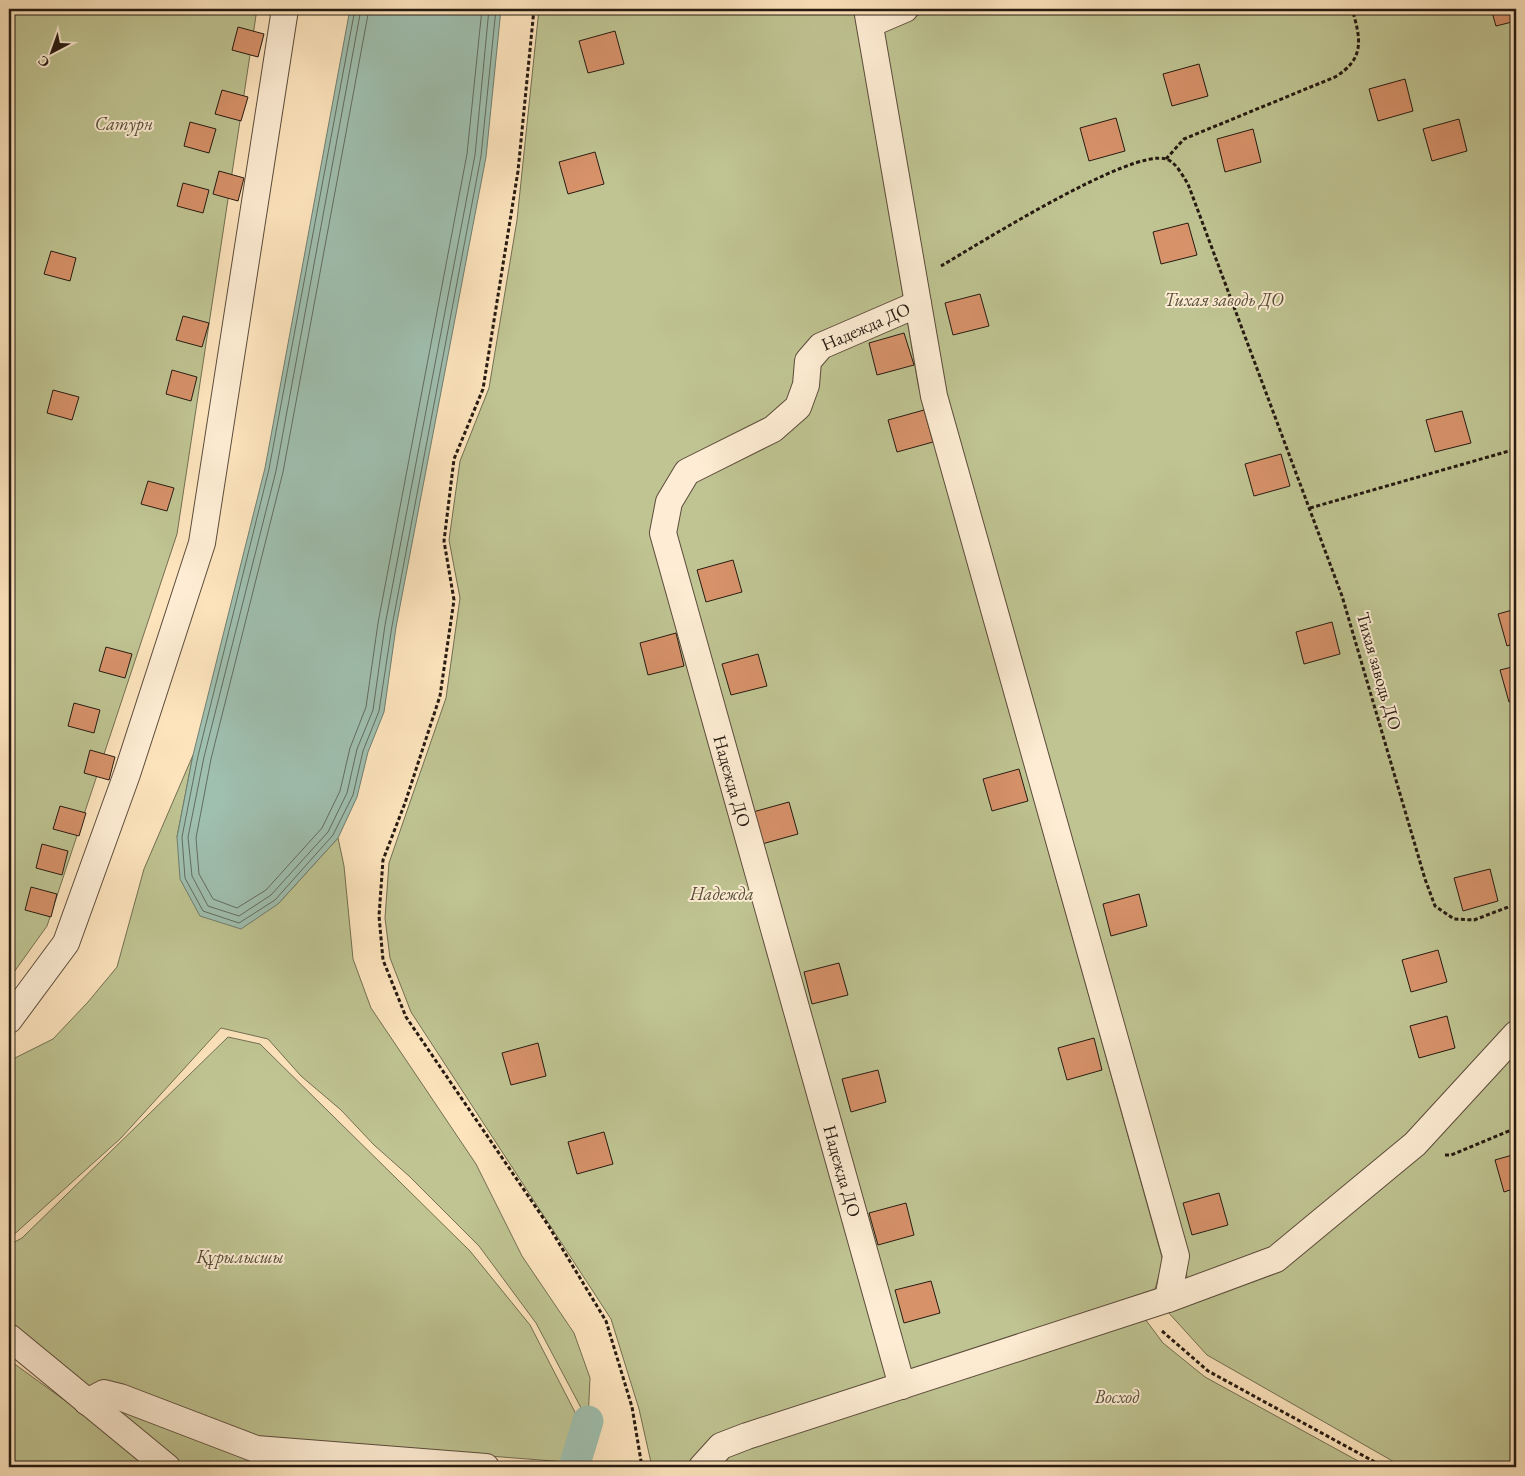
<svg xmlns="http://www.w3.org/2000/svg" width="1525" height="1476" font-family="'EB Garamond',serif">
<style>
.green{fill:#bfc492;stroke:#726f52}
.water{fill:#9fbfaf;stroke:#6f7d70}
.lines{fill:none;stroke-linecap:round;stroke-linejoin:round}
.shore{stroke:#626c60;stroke-width:1}
.canal{stroke:#9fbfaf;stroke-width:31}
.building{fill:#d7926a;stroke:#261a11}
.street-casing{stroke:#5c4c3c;stroke-width:28}
.path{stroke:#261a11;stroke-width:3;stroke-dasharray:4 2.5;stroke-linecap:butt}
.street{stroke:#feedd4;stroke-width:26}
.labels{text-anchor:middle;stroke-width:4;stroke-linejoin:round;paint-order:stroke}
.park-label{font-size:18px;font-style:italic;fill:#544d38;stroke:#feedd4}
.street-label{font-size:18px;fill:#261a11;stroke:#feedd4}
</style>
<rect width="100%" height="100%" fill="#fde4bd"/>
<filter id="stains"><feTurbulence type="fractalNoise" baseFrequency=".004" numOctaves="4"/><feColorMatrix values="0 0 0 0 .2 0 0 0 0 .09 0 0 0 0 .02 0 0 0 .5 -.17"/></filter>
<radialGradient id="worn" r=".72"><stop offset=".6" stop-color="#630" stop-opacity="0"/><stop offset="1" stop-color="#630" stop-opacity=".3"/></radialGradient>
<g class="green">
<path d="M9 9H257L177 534 47 926 9 979Z"/>
<path d="M539 9H868L856 14 918 384 1163 1261 1155 1289 714 1439 688 1467H652L639 1409 611 1319 411 1012 390 958 385 918 389 863 446 698 460 598 449 540 460 461 489 388 517 220Z"/>
<path d="M932 9H1516V1467H1403L1207 1355 1167 1311 1187 1276 941 373 883 31Z"/>
<path d="M193 755 177 837 278 904 338 838 344 866 353 959 371 1008 476 1164 522 1256 574 1333 590 1378 588 1421 536 1323 479 1246 409 1176 374 1145 341 1110 301 1076 268 1039 221 1028 121 1138 9 1239V1061L53 1039 88 1002 117 967 144 869Z"/>
<path d="M228 1037 260 1044 470 1251 530 1325 578 1418 566 1462 258 1438 87 1391 9 1345V1245L22 1238Z"/>
<path d="M1142 1315 1163 1343 1205 1377 1369 1467H710L724 1452Z"/>
<path d="M9 1360 85 1415 119 1410 324 1467H9Z"/>
</g>
<path class="water" d="M350 9H501L486 157 396 627 384 712 368 752 357 797 338 838 278 904 241 929 200 916 180 879 177 837 193 755 265 468Z"/>
<g class="lines">
<g class="shore">
<path d="M355 9 269 469 198 756 182 837 185 878 203 911 239 923 275 900 333 835 353 795 363 751 379 711 392 626 481 156 496 9"/>
<path d="M361 9 276 471 204 757 188 837 192 876 208 906 239 916 271 895 328 832 347 793 357 749 373 710 385 625 475 155 489 9"/>
<path d="M369 9 283 472 211 759 196 838 199 874 213 899 237 908 266 890 322 828 340 791 350 748 366 707 378 623 467 154 482 9"/>
</g>
<path class="canal" d="M574 1467 588 1421"/>
</g>
<g class="building">
<path d="M1491 9H1516V21L1496 26Z"/>
<path d="M238 27 264 34 258 57 232 50Z"/>
<path d="M615 31 624 64 588 73 579 41Z"/>
<path d="M1199 64 1208 96 1172 106 1163 74Z"/>
<path d="M1405 79 1413 111 1378 121 1369 89Z"/>
<path d="M222 90 248 97 241 121 215 114Z"/>
<path d="M1116 118 1125 151 1089 161 1080 128Z"/>
<path d="M1459 119 1467 151 1432 161 1423 129Z"/>
<path d="M190 122 216 129 209 153 184 146Z"/>
<path d="M1253 129 1261 162 1225 172 1217 139Z"/>
<path d="M595 152 604 184 568 194 559 162Z"/>
<path d="M219 171 244 178 238 201 213 194Z"/>
<path d="M183 183 209 190 203 213 177 206Z"/>
<path d="M1188 223 1197 255 1161 264 1153 232Z"/>
<path d="M51 251 76 258 70 281 44 274Z"/>
<path d="M980 294 989 326 953 335 945 303Z"/>
<path d="M183 316 209 323 202 347 176 340Z"/>
<path d="M904 333 914 365 877 375 869 343Z"/>
<path d="M172 370 197 377 191 401 166 394Z"/>
<path d="M53 390 79 397 72 420 47 413Z"/>
<path d="M924 410 933 442 897 452 888 420Z"/>
<path d="M1462 411 1471 443 1435 452 1426 420Z"/>
<path d="M1281 454 1290 486 1254 496 1245 464Z"/>
<path d="M148 481 174 488 167 511 141 504Z"/>
<path d="M733 560 742 592 706 602 697 570Z"/>
<path d="M1516 609V643L1507 646 1498 614Z"/>
<path d="M1332 622 1340 654 1304 664 1296 632Z"/>
<path d="M676 633 684 666 648 675 640 643Z"/>
<path d="M106 647 132 654 125 678 99 671Z"/>
<path d="M758 654 767 686 731 695 722 664Z"/>
<path d="M1516 666V700L1509 702 1500 670Z"/>
<path d="M74 703 100 710 94 733 68 726Z"/>
<path d="M90 750 115 757 109 780 84 773Z"/>
<path d="M1019 769 1028 801 992 811 983 779Z"/>
<path d="M789 802 798 834 762 844 753 812Z"/>
<path d="M60 806 86 813 79 836 53 829Z"/>
<path d="M42 844 68 851 62 875 36 868Z"/>
<path d="M1490 869 1498 901 1463 911 1454 878Z"/>
<path d="M31 887 57 894 51 917 25 910Z"/>
<path d="M1139 894 1147 926 1111 936 1103 904Z"/>
<path d="M1438 950 1447 982 1411 992 1402 960Z"/>
<path d="M839 963 848 995 812 1004 804 972Z"/>
<path d="M1447 1016 1455 1048 1419 1058 1410 1026Z"/>
<path d="M1094 1038 1102 1070 1067 1080 1058 1048Z"/>
<path d="M538 1043 546 1076 511 1085 502 1053Z"/>
<path d="M878 1070 886 1102 851 1112 842 1079Z"/>
<path d="M604 1132 613 1164 577 1174 568 1142Z"/>
<path d="M1516 1154V1188L1504 1192 1495 1160Z"/>
<path d="M1219 1193 1228 1225 1192 1235 1183 1203Z"/>
<path d="M906 1203 914 1235 878 1245 869 1213Z"/>
<path d="M931 1281 940 1313 904 1323 895 1290Z"/>
</g>
<g class="lines">
<defs>
<g id="street">
<path d="M867 9 934 396 1176 1256 1168 1299"/>
<path d="M870 24 905 9"/>
<path d="M9 1020 66 943 127 774 202 543 285 9"/>
<path d="M9 1337 167 1467"/>
<path id="s1" d="M902 1386 663 533 669 502 687 472 773 429 798 407 806 385 808 361 821 346 918 304"/>
<path d="M87 1402 104 1393 120 1397 256 1449 486 1467"/>
<path d="M702 1467 721 1446 747 1436 1168 1299 1276 1259 1415 1144 1516 1034"/>
</g>
</defs>
<use href="#street" class="street-casing"/>
<g class="path">
<path d="M534 9 518 171 483 389 454 459 444 541 454 600 440 696 405 803 383 860 379 916 383 960 406 1017 548 1225 606 1321 632 1407 642 1467"/>
<path d="M1166 159 1184 139 1335 77C1365 59 1361 39 1352 9"/>
<path d="M941 266C977 245 1131 148 1166 159 1176 162 1182 175 1188 184L1342 596 1425 879 1435 906 1454 919 1474 920 1516 904"/>
<path d="M1310 508 1516 449"/>
<path d="M1445 1155H1451L1516 1128"/>
<path d="M1162 1331 1208 1371 1384 1467"/>
</g>
<use href="#street" class="street"/>
</g>
<g class="labels">
<g class="park-label">
<text x="124" y="130">Сатурн</text>
<text x="1224" y="306">Тихая заводь ДО</text>
<text x="722" y="900">Надежда</text>
<text x="240" y="1263">Құрылысшы</text>
<text x="1117" y="1403">Восход</text>
</g>
<g class="street-label">
<text dy="6" stroke="none"><textPath href="#s1" startOffset="1198">Надежда ДО</textPath></text>
<text transform="translate(1379 671) rotate(74)" y="6">Тихая заводь ДО</text>
<text transform="translate(732 781) rotate(74)" y="6">Надежда ДО</text>
<text transform="translate(842 1171) rotate(74)" y="6">Надежда ДО</text>
</g>
</g>
<rect width="1525" height="1476" fill="none" stroke="#fde4bd" stroke-width="30"/>
<rect x="10" y="10" width="1505" height="1456" fill="none" stroke="#261a11" stroke-width="2.5"/>
<rect x="15" y="15" width="1495" height="1446" fill="none" stroke="#261a11"/>
<g transform="translate(52 52) rotate(221)" stroke="#feedd4" stroke-width="4" paint-order="stroke">
<path d="M0-4L9 19L0 12L-9 19Z" fill="#261a11"/>
<text y="-8" font-size="14" font-weight="bold" text-anchor="middle" fill="#261a11">С</text>
</g>
<rect width="100%" height="100%" filter="url(#stains)"/>
<rect width="100%" height="100%" fill="url(#worn)"/>
</svg>
